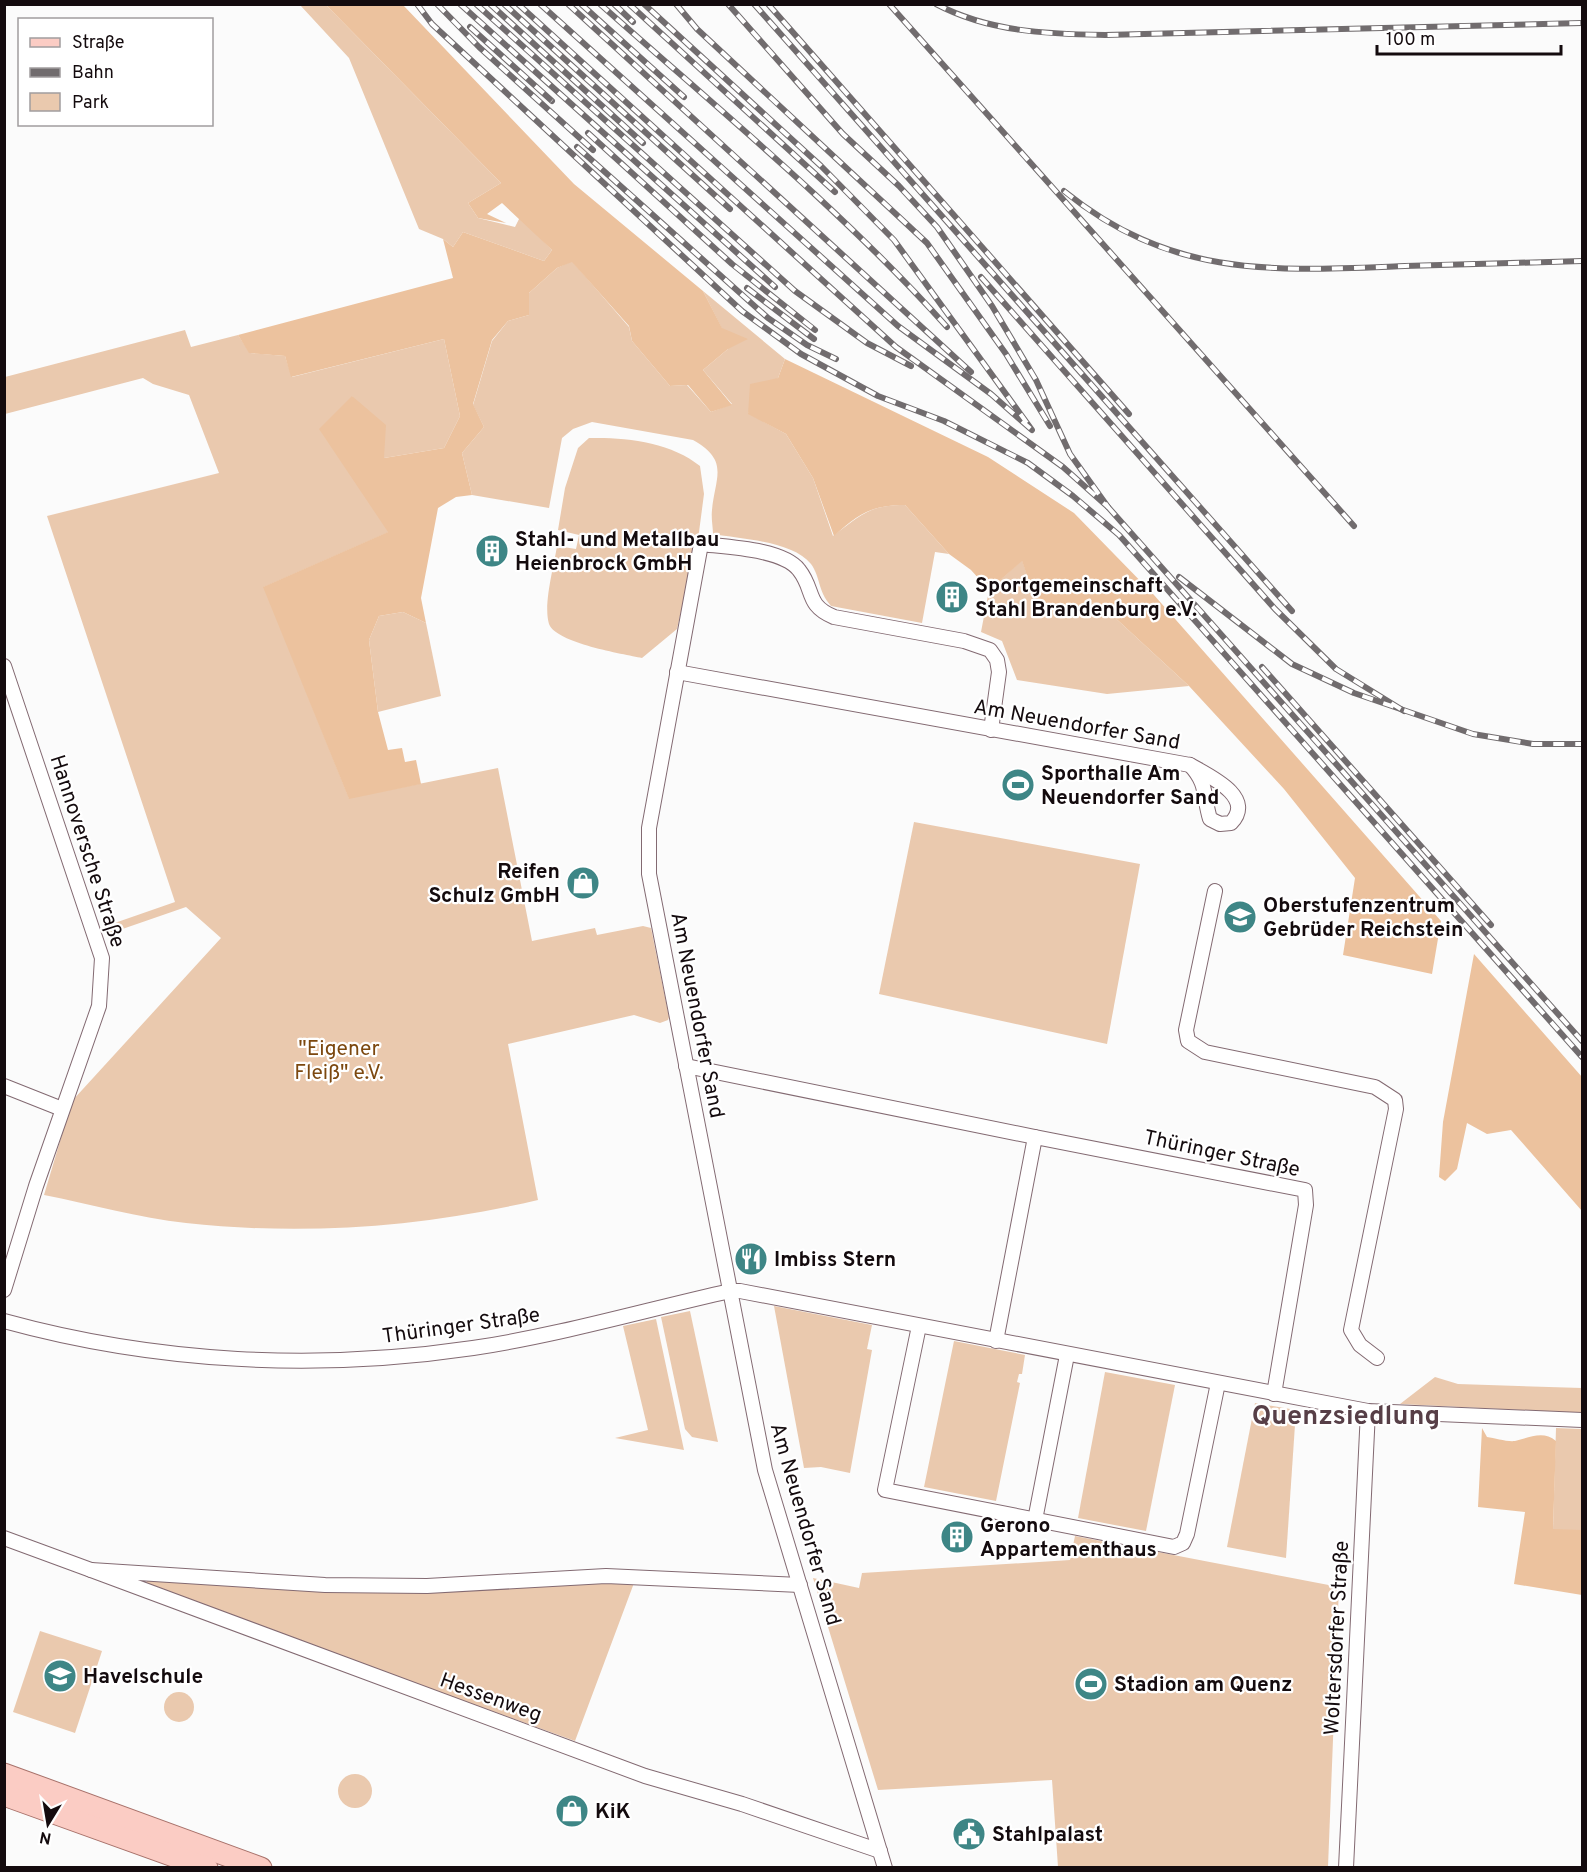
<svg xmlns="http://www.w3.org/2000/svg" width="1587" height="1872" font-family="Overpass,sans-serif">
<style>
.green{fill:#eac9ae}
.forest{fill:#ecc29e}
.lines{fill:none;stroke-linecap:round;stroke-linejoin:round}
.street-casing{stroke:#836a72;stroke-width:16}
.primary-casing{stroke:#a8726b;stroke-width:23}
.street{stroke:#fff;stroke-width:14}
.primary{stroke:#fbccc4;stroke-width:21}
.rail-casing{stroke:#716c6e;stroke-width:6}
.rail{stroke:#fff;stroke-width:4;stroke-dasharray:11;stroke-linecap:butt}
.labels{text-anchor:middle;stroke-width:4.5;stroke-linejoin:round;paint-order:stroke}
.poi-label{font-size:21px;font-weight:bold;fill:#140b0e;stroke:#fff;text-anchor:start}
.street-label{font-size:21px;fill:#140b0e;stroke:#fff}
.park-label{font-size:21px;fill:#7c480f;stroke:#fff}
.district-label{font-size:27px;font-weight:bold;fill:#573f47;stroke:#fff}
</style>
<rect width="100%" height="100%" fill="#fbfbfb"/>
<g class="green">
<path d="M300 5H326L501 183 468 203 478 218 515 227 520 217 552 250 544 261 463 232 453 247 443 239 419 229 349 58Z"/>
<path d="M572 261 629 327 632 341 670 386 687 385 711 412 732 404 703 370 728 349 722 329 703 291 785 359 778 378 748 413 786 434 813 478 833 536C861 515 869 505 905 505L949 554 935 552 922 623 831 606C817 590 821 578 811 564 793 541 741 539 713 534 713 527 711 518 712 510 715 477 730 461 693 440L592 422 573 429 562 438 549 508 472 495 462 453 484 427 473 405 492 341 508 321 529 315V293L557 268Z"/>
<path d="M185 330 191 347 238 335 250 353 285 356 292 377 444 339 460 416 444 448 384 458 352 396 389 532 264 587 349 798 498 768 532 941 595 928 597 935 643 926 651 928 669 1017 668 1020 660 1023 634 1015 508 1044 538 1200C422 1227 305 1236 186 1223 139 1218 90 1204 44 1195L72 1101 221 938 186 907 108 934 106 926 175 902 47 516 219 473 189 395 153 384 143 378 5 414V377Z"/>
<path d="M589 438C625 437 671 442 700 466L704 494 699 532 677 629 642 658C623 654 556 643 549 624 543 605 554 566 557 546L576 549 579 535 558 530 565 488 578 448Z"/>
<path d="M1022 560 1039 610 1098 602 1189 686 1107 694 1017 680 1002 641 981 632 989 590Z"/>
<path d="M403 612 426 623 441 696 378 712 369 640 379 616Z"/>
<path d="M914 822 1140 864 1107 1044 879 994Z"/>
<path d="M774 1306 872 1325 867 1349 872 1350 850 1473 821 1467 804 1468Z"/>
<path d="M690 1311 718 1442 692 1437 685 1429 661 1317Z"/>
<path d="M656 1319 684 1450 615 1438 648 1430 623 1326Z"/>
<path d="M954 1341 1025 1355 1022 1374H1019L1017 1382 1020 1383 996 1501 924 1487Z"/>
<path d="M1105 1372 1175 1385 1146 1531 1078 1518Z"/>
<path d="M1435 1377 1458 1384 1582 1388V1413L1400 1404Z"/>
<path d="M1255 1403 1296 1410 1286 1558 1227 1547Z"/>
<path d="M1556 1428 1582 1429V1530H1553Z"/>
<path d="M1075 1536 1339 1587 1328 1867H1058L1052 1780 878 1790 813 1578 859 1588 862 1573 1070 1560Z"/>
<path d="M147 1577 226 1583 607 1580 634 1583 575 1741 146 1586Z"/>
<path d="M40 1631 102 1651 75 1733 13 1712Z"/>
<circle cx="179" cy="1707" r="15"/>
<circle cx="355" cy="1791" r="17"/>
</g>
<g class="forest">
<path d="M403 5 574 184 703 291 722 328 748 339 728 349 703 370 732 405 711 412 688 385 670 386 632 341 629 326 572 262 557 268 529 293V315L508 321 492 340 473 404 484 427 462 453 472 495 456 497 438 508 421 598 426 623 403 612 379 616 369 640 378 712 388 750 402 748 405 762 416 760 421 784 349 799 263 587 388 532 319 429 352 396 386 425 384 458 444 448 460 416 444 339 291 377 285 356 249 353 238 335 453 278 443 239 453 247 463 232 544 261 552 250 502 203 487 214 506 223 478 218 468 203 501 183 326 5Z"/>
<path d="M785 359 988 457 1074 513 1154 595 1441 921 1432 974 1343 955 1355 878 1284 789 1189 686 1098 602 1039 611 1022 561 989 590 971 570 949 554 905 505C872 505 858 514 834 536L813 478 786 434 748 414 750 384 778 378Z"/>
<path d="M1474 954 1582 1077V1211L1511 1130 1487 1134 1467 1123 1457 1169 1445 1181 1439 1177 1443 1122Z"/>
<path d="M1482 1428 1487 1437C1495 1438 1507 1442 1515 1441 1529 1438 1543 1430 1556 1441L1553 1529 1582 1530V1595L1514 1584 1525 1512 1478 1507Z"/>
</g>
<g class="lines">
<defs>
<g id="street">
<path d="M4 666 102 958 99 1006 36 1186 4 1290"/>
<path d="M677 672 1190 765"/>
<path d="M1190 765C1209 776 1256 797 1231 823L1220 824 1210 819C1203 796 1208 784 1190 765Z"/>
<path d="M1215 891 1186 1030 1188 1041 1205 1052 1375 1087 1395 1100 1396 1109 1351 1330 1360 1345 1377 1358"/>
<path d="M686 1066 1035 1137"/>
<path d="M4 1086 62 1109"/>
<path d="M4 1321C157 1363 317 1371 473 1348 560 1335 645 1310 730 1291H740L1368 1411 1582 1420"/>
<path d="M919 1326 885 1490 1174 1547 1183 1543 1187 1534 1218 1383"/>
<path d="M996 1341 1035 1137 1305 1190 1306 1205 1274 1394"/>
<path d="M1035 1520 1067 1355"/>
<path d="M4 1538 91 1570"/>
<path d="M800 1585 606 1576 427 1586 325 1585 91 1570 645 1776 742 1804 880 1851"/>
<path d="M885 1868 765 1470 649 874V828L701 544C727 547 783 549 799 570 815 590 805 605 834 617L964 641 990 650 997 660 999 672 991 730"/>
<path d="M1346 1868 1368 1411"/>
</g>
<g id="primary">
<path d="M4 1774 261 1868"/>
<path d="M4 1795 207 1868"/>
</g>
</defs>
<use href="#street" class="street-casing"/>
<use href="#primary" class="primary-casing"/>
<use href="#street" class="street"/>
<use href="#primary" class="primary"/>
<defs>
<g id="rail">
<path d="M417 4 432 24 742 311 801 354 878 396 944 421 1028 463 1073 496 1119 535 1582 1057"/>
<path d="M437 4 479 47 593 150"/>
<path d="M460 4 775 287"/>
<path d="M476 4 795 291 867 343 911 366"/>
<path d="M490 4 643 143"/>
<path d="M504 4 730 209"/>
<path d="M518 4 896 347 1063 467 1108 507 1070 454 1036 380 992 306 937 227 899 186 843 134 728 4"/>
<path d="M540 4 898 326 991 394 1032 430 894 240 821 166 644 4"/>
<path d="M568 4 971 372"/>
<path d="M581 4 684 97"/>
<path d="M600 4C717 108 843 211 947 327"/>
<path d="M614 4 633 22"/>
<path d="M629 4 835 192"/>
<path d="M676 4 697 29 927 243 1006 354 1050 426"/>
<path d="M754 4 1292 611"/>
<path d="M768 4 1129 414"/>
<path d="M889 4 1354 526"/>
<path d="M936 4C989 32 1047 34 1105 35L1582 23"/>
<path d="M470 27 552 101"/>
<path d="M588 133 732 264 815 330"/>
<path d="M577 147 768 318 807 345 836 359"/>
<path d="M1064 191C1173 279 1274 271 1405 266 1464 264 1523 263 1582 261"/>
<path d="M981 277 1275 609 1336 669 1404 711"/>
<path d="M747 288 814 339"/>
<path d="M1108 507 1582 1041"/>
<path d="M1179 577 1292 664 1354 693 1473 734 1533 744H1582"/>
<path d="M1262 667 1491 925"/>
</g>
</defs>
<use href="#rail" class="rail-casing"/>
<use href="#rail" class="rail"/>
</g>
<defs>
<symbol id="building-disc" viewBox="-11 -11 22 22"><circle r="9.5" fill="#3e8686" stroke="#fff"/><path d="M-4-6H4V6H1V3H-1V6H-4ZM-2.5-4.3h1.7v1.8h-1.7ZM.8-4.3h1.7v1.8H.8ZM-2.5-1h1.7V.8h-1.7ZM.8-1h1.7V.8H.8Z" fill="#fff"/></symbol>
<symbol id="stadium-disc" viewBox="-11 -11 22 22"><circle r="9.5" fill="#3e8686" stroke="#fff"/><path d="M0-5a6.5 5 0 1 0 0 10a6.5 5 0 1 0 0-10ZM-3.5-1.8h7v3.6h-7Z" fill="#fff"/></symbol>
<symbol id="shop-disc" viewBox="-11 -11 22 22"><circle r="9.5" fill="#3e8686" stroke="#fff"/><path d="M-5-2.5h2.3a2.7 3.5 0 0 1 5.4 0H5L5.5 6h-11ZM-1.5-2.5h3a1.5 2.3 0 0 0-3 0Z" fill="#fff"/></symbol>
<symbol id="school-disc" viewBox="-11 -11 22 22"><circle r="9.5" fill="#3e8686" stroke="#fff"/><path d="M0-5L7-2L0 1L-7-2ZM-4 1L0 2.5L4 1V4Q0 6-4 4Z" fill="#fff"/></symbol>
<symbol id="restaurant-disc" viewBox="-11 -11 22 22"><circle r="9.5" fill="#3e8686" stroke="#fff"/><path d="M-5-6h1v4h1v-4h1v4h1v-4h1v5L-1.5 .5V6h-2V.5L-5-1ZM5-6V6H3V1.5H1.5Q1.5-4 5-6Z" fill="#fff"/></symbol>
<symbol id="civic-disc" viewBox="-11 -11 22 22"><circle r="9.5" fill="#3e8686" stroke="#fff"/><path d="M-.6-6.5H3V-4.5H.6V-3L4-1V1h2V6H-6V1h2V-1L-.6-3ZM-1.2 2.5V6h2.4V2.5Z" fill="#fff"/></symbol>
</defs>
<g fill-rule="evenodd">
<use href="#building-disc" x="473" y="532" width="38" height="38"/>
<use href="#building-disc" x="933" y="578" width="38" height="38"/>
<use href="#stadium-disc" x="999" y="766" width="38" height="38"/>
<use href="#shop-disc" x="564" y="864" width="38" height="38"/>
<use href="#school-disc" x="1221" y="898" width="38" height="38"/>
<use href="#restaurant-disc" x="732" y="1240" width="38" height="38"/>
<use href="#building-disc" x="938" y="1518" width="38" height="38"/>
<use href="#school-disc" x="41" y="1657" width="38" height="38"/>
<use href="#stadium-disc" x="1072" y="1665" width="38" height="38"/>
<use href="#shop-disc" x="553" y="1792" width="38" height="38"/>
<use href="#civic-disc" x="950" y="1815" width="38" height="38"/>
</g>
<g class="labels">
<g class="poi-label">
<text x="515" y="546">Stahl- und Metallbau<tspan x="515" dy="24">Heienbrock GmbH</tspan></text>
<text x="975" y="592">Sportgemeinschaft<tspan x="975" dy="24">Stahl Brandenburg e.V.</tspan></text>
<text x="1041" y="780">Sporthalle Am<tspan x="1041" dy="24">Neuendorfer Sand</tspan></text>
<text x="560" y="878" text-anchor="end">Reifen<tspan x="560" dy="24">Schulz GmbH</tspan></text>
<text x="1263" y="912">Oberstufenzentrum<tspan x="1263" dy="24">Gebrüder Reichstein</tspan></text>
<text x="774" y="1266">Imbiss Stern</text>
<text x="980" y="1532">Gerono<tspan x="980" dy="24">Appartementhaus</tspan></text>
<text x="83" y="1683">Havelschule</text>
<text x="1114" y="1691">Stadion am Quenz</text>
<text x="595" y="1818">KiK</text>
<text x="992" y="1841">Stahlpalast</text>
</g>
<g class="street-label">
<text transform="translate(1077 724) rotate(10)" y="7">Am Neuendorfer Sand</text>
<text transform="translate(88 851) rotate(72)" y="7">Hannoversche Straße</text>
<text transform="translate(698 1015) rotate(79)" y="7">Am Neuendorfer Sand</text>
<text transform="translate(1222 1153) rotate(12)" y="7">Thüringer Straße</text>
<text transform="translate(461 1325) rotate(-8)" y="7">Thüringer Straße</text>
<text transform="translate(806 1524) rotate(74)" y="7">Am Neuendorfer Sand</text>
<text transform="translate(1336 1638) rotate(-87)" y="7">Woltersdorfer Straße</text>
<text transform="translate(491 1697) rotate(20)" y="7">Hessenweg</text>
</g>
<g class="park-label">
<text x="339" y="1055">"Eigener<tspan x="339" dy="24">Fleiß" e.V.</tspan></text>
</g>
<g class="district-label">
<text x="1346" y="1424">Quenzsiedlung</text>
</g>
</g>
<rect width="1587" height="1872" fill="none" stroke="#140b0e" stroke-width="12"/>
<rect x="18" y="18" width="195" height="108" fill="#ffffff" stroke="#a19d9f" stroke-width="1.5"/>
<rect x="30" y="38" width="30" height="9" fill="#fbccc4" stroke="#a19d9f" stroke-width="1.5"/>
<text x="72" y="48" font-size="18" fill="#140b0e">Straße</text>
<rect x="30" y="68" width="30" height="9" fill="#716c6e" stroke="#a19d9f" stroke-width="1.5"/>
<text x="72" y="78" font-size="18" fill="#140b0e">Bahn</text>
<rect x="30" y="93" width="30" height="18" fill="#eac9ae" stroke="#a19d9f" stroke-width="1.5"/>
<text x="72" y="108" font-size="18" fill="#140b0e">Park</text>
<g transform="translate(48 1824) rotate(191)" stroke="#ffffff" stroke-width="4.5" paint-order="stroke">
<path d="M0-4.5L10 22L0 15L-10 22Z" fill="#140b0e"/>
<text y="-9" font-size="16" font-weight="bold" text-anchor="middle" fill="#140b0e">N</text>
</g>
<path d="M1377 45v9h184v-9" fill="none" stroke="#140b0e" stroke-width="3"/>
<text x="1386" y="45" font-size="18" fill="#140b0e" stroke="#ffffff" stroke-width="4.5" paint-order="stroke">100 m</text>
</svg>
